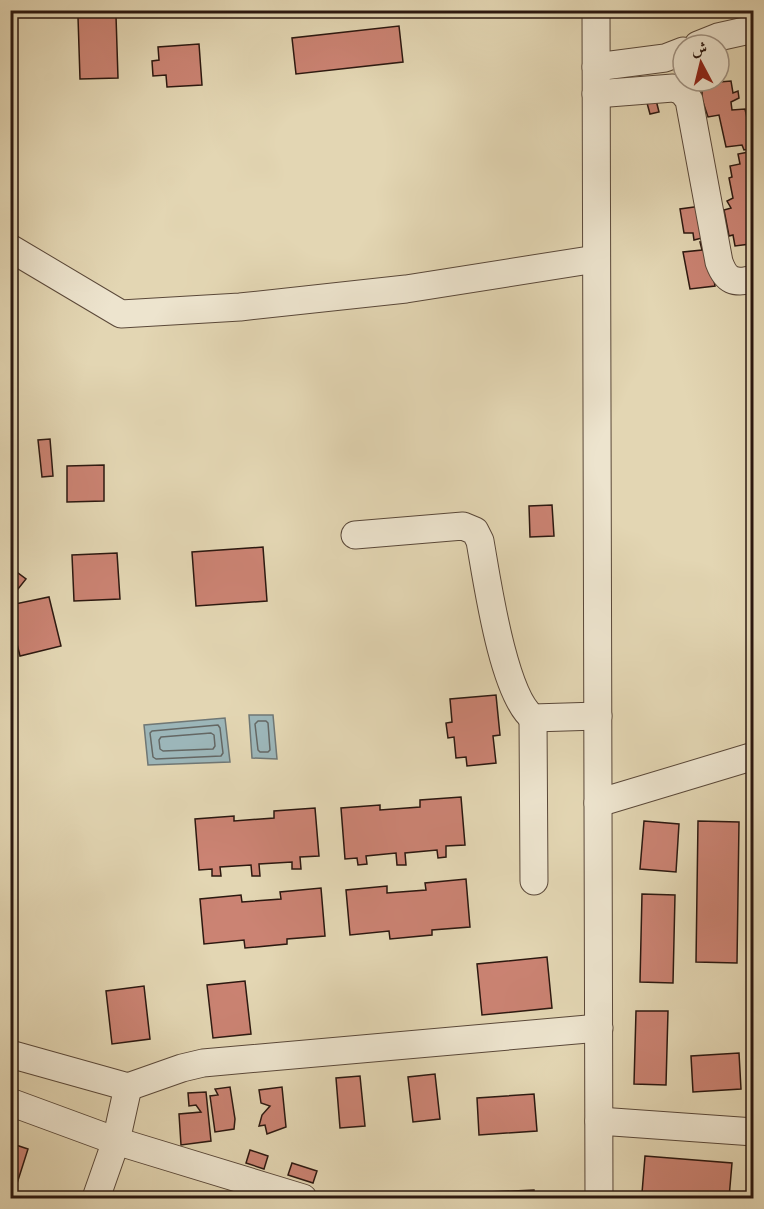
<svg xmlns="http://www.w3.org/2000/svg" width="764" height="1209" font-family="Cardo,Amiri,serif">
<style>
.water{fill:#9cb6b9;stroke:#6f7775;stroke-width:1.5}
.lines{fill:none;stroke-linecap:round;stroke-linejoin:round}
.shore{stroke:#646764;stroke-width:1.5}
.building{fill:#cb8373;stroke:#2c1810;stroke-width:1.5}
.minor-casing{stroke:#5a4839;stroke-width:29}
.minor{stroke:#ede4ce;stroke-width:27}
</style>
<rect width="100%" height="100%" fill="#e3d6b3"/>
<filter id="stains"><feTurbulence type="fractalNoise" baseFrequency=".00333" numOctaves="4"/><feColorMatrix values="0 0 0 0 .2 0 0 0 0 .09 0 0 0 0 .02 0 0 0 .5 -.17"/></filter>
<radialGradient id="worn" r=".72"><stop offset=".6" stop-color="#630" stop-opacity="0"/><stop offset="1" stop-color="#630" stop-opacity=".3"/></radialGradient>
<g class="water">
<path d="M249 715H273L277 759 252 758Z"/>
<path d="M225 718 230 762 148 765 144 725Z"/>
</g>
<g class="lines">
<g class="shore">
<path d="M258 721H266L268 723 270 750 268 752H260L258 750 255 724Z"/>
<path d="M218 725 220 728 223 753 221 756 156 759 153 757 150 733 152 731Z"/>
<path d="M211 733 214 735 215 746 213 749 163 751 160 749 159 740 161 737Z"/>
</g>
</g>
<g class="building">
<path d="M116 16 118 78 80 79 78 17Z"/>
<path d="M399 26 403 62 296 74 292 38Z"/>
<path d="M199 44 202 85 167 87 166 75 153 76 152 61 159 60 158 47Z"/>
<path d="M754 44V61L751 62 748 45Z"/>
<path d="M707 81 719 82 731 81 733 93 738 91 739 98 731 102 732 110 745 109 747 118 754 117V148L744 150 742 145 726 147 719 115 708 117 702 99V84Z"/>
<path d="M656 100 659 112 650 114 647 103Z"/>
<path d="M754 151V235L749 236 750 244 735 246 733 235 729 236 724 210 731 208 727 201 733 198 729 178 732 177 730 166 740 164 738 154Z"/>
<path d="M701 206 702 238 694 240 693 233H684L680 209Z"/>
<path d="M709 241V251L715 286 690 289 683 252 702 250 700 242Z"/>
<path d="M50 439 53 476 42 477 38 440Z"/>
<path d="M104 465V501L67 502V466Z"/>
<path d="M552 505 554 536 530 537 529 506Z"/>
<path d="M263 547 267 601 196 606 192 552Z"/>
<path d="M117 553 120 599 74 601 72 555Z"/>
<path d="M10 567 26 579 10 599Z"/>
<path d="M49 597 61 646 20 656 10 616V605Z"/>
<path d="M496 695 500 735 493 736 496 763 467 766 466 757 456 758 454 737 448 738 446 723 452 722 450 699Z"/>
<path d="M461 797 465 845 446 846V857L438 858 437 850 405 853 406 865H397L396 853 366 856 367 864 358 865 357 858 345 859 341 808 380 805V810L420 807V800Z"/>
<path d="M315 808 319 856 300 857 301 869H292V862L259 864 260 876H252L251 865 220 867 221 876H212V869L199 870 195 819 234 816V821L274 818V811Z"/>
<path d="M644 821 679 824 676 872 640 869Z"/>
<path d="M698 821 739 822 737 963 696 962Z"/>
<path d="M466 879 470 927 432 930V935L390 939 389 931 350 935 346 890 387 886V893L426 890 425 883Z"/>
<path d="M321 888 325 936 287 939V944L245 948 244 940 204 944 200 899 241 895 242 902 281 899 280 892Z"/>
<path d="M642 894 675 895 673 983 640 982Z"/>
<path d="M547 957 552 1008 482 1015 477 964Z"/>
<path d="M245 981 251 1034 213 1038 207 985Z"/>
<path d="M144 986 150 1039 112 1044 106 991Z"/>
<path d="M636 1011H668L666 1085 634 1084Z"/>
<path d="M739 1053 741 1089 693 1092 691 1056Z"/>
<path d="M435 1074 440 1119 413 1122 408 1077Z"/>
<path d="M360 1076 365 1126 340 1128 336 1078Z"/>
<path d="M230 1087 235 1119 234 1129 215 1132 210 1096 218 1095 215 1089Z"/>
<path d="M282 1087 286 1127 267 1134 265 1125 259 1126 262 1115 270 1106 261 1103 259 1090Z"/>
<path d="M206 1092 211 1141 181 1145 179 1114 201 1112 196 1105 189 1106 188 1093Z"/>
<path d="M534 1094 537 1131 479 1135 477 1098Z"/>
<path d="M10 1143 28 1149 13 1196 10 1195Z"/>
<path d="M250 1150 268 1156 264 1169 246 1163Z"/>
<path d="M645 1156 732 1163 729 1198 642 1193Z"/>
<path d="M292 1163 317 1171 313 1183 288 1175Z"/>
<path d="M534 1190 535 1198H489L488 1192Z"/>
</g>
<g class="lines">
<defs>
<g id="minor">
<path d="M596 10 599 1198"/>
<path d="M698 45 718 37 754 29"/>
<path d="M596 67 665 58 683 51"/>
<path d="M596 94 673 88 682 91 689 100 719 262C726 281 734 284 754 279"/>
<path d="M10 248 121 314 240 307 406 289 596 259"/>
<path d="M355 535 463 526 475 531 480 541C487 580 503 695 533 718L598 716"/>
<path d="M533 718 534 881"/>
<path d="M598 803 754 756"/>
<path d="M10 1054 128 1087 182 1068 203 1063 599 1028"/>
<path d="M10 1102 116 1141 303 1198"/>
<path d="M599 1121 754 1132"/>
<path d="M96 1198 116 1141 128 1087"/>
</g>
</defs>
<use href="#minor" class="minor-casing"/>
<use href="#minor" class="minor"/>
</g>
<rect width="764" height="1209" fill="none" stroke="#e3d6b3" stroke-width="36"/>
<rect x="12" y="12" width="740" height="1185" fill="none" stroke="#2c1810" stroke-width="3"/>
<rect x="18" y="18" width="728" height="1173" fill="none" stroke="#2c1810" stroke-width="1.5"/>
<g transform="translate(701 63) rotate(353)"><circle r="28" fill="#ede4ce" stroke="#a09282" stroke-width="1.5"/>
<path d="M0-4.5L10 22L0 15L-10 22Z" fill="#8f2418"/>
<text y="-9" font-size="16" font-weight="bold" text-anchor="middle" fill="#2c1810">ش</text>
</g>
<rect width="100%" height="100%" filter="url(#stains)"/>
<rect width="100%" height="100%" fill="url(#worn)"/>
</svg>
